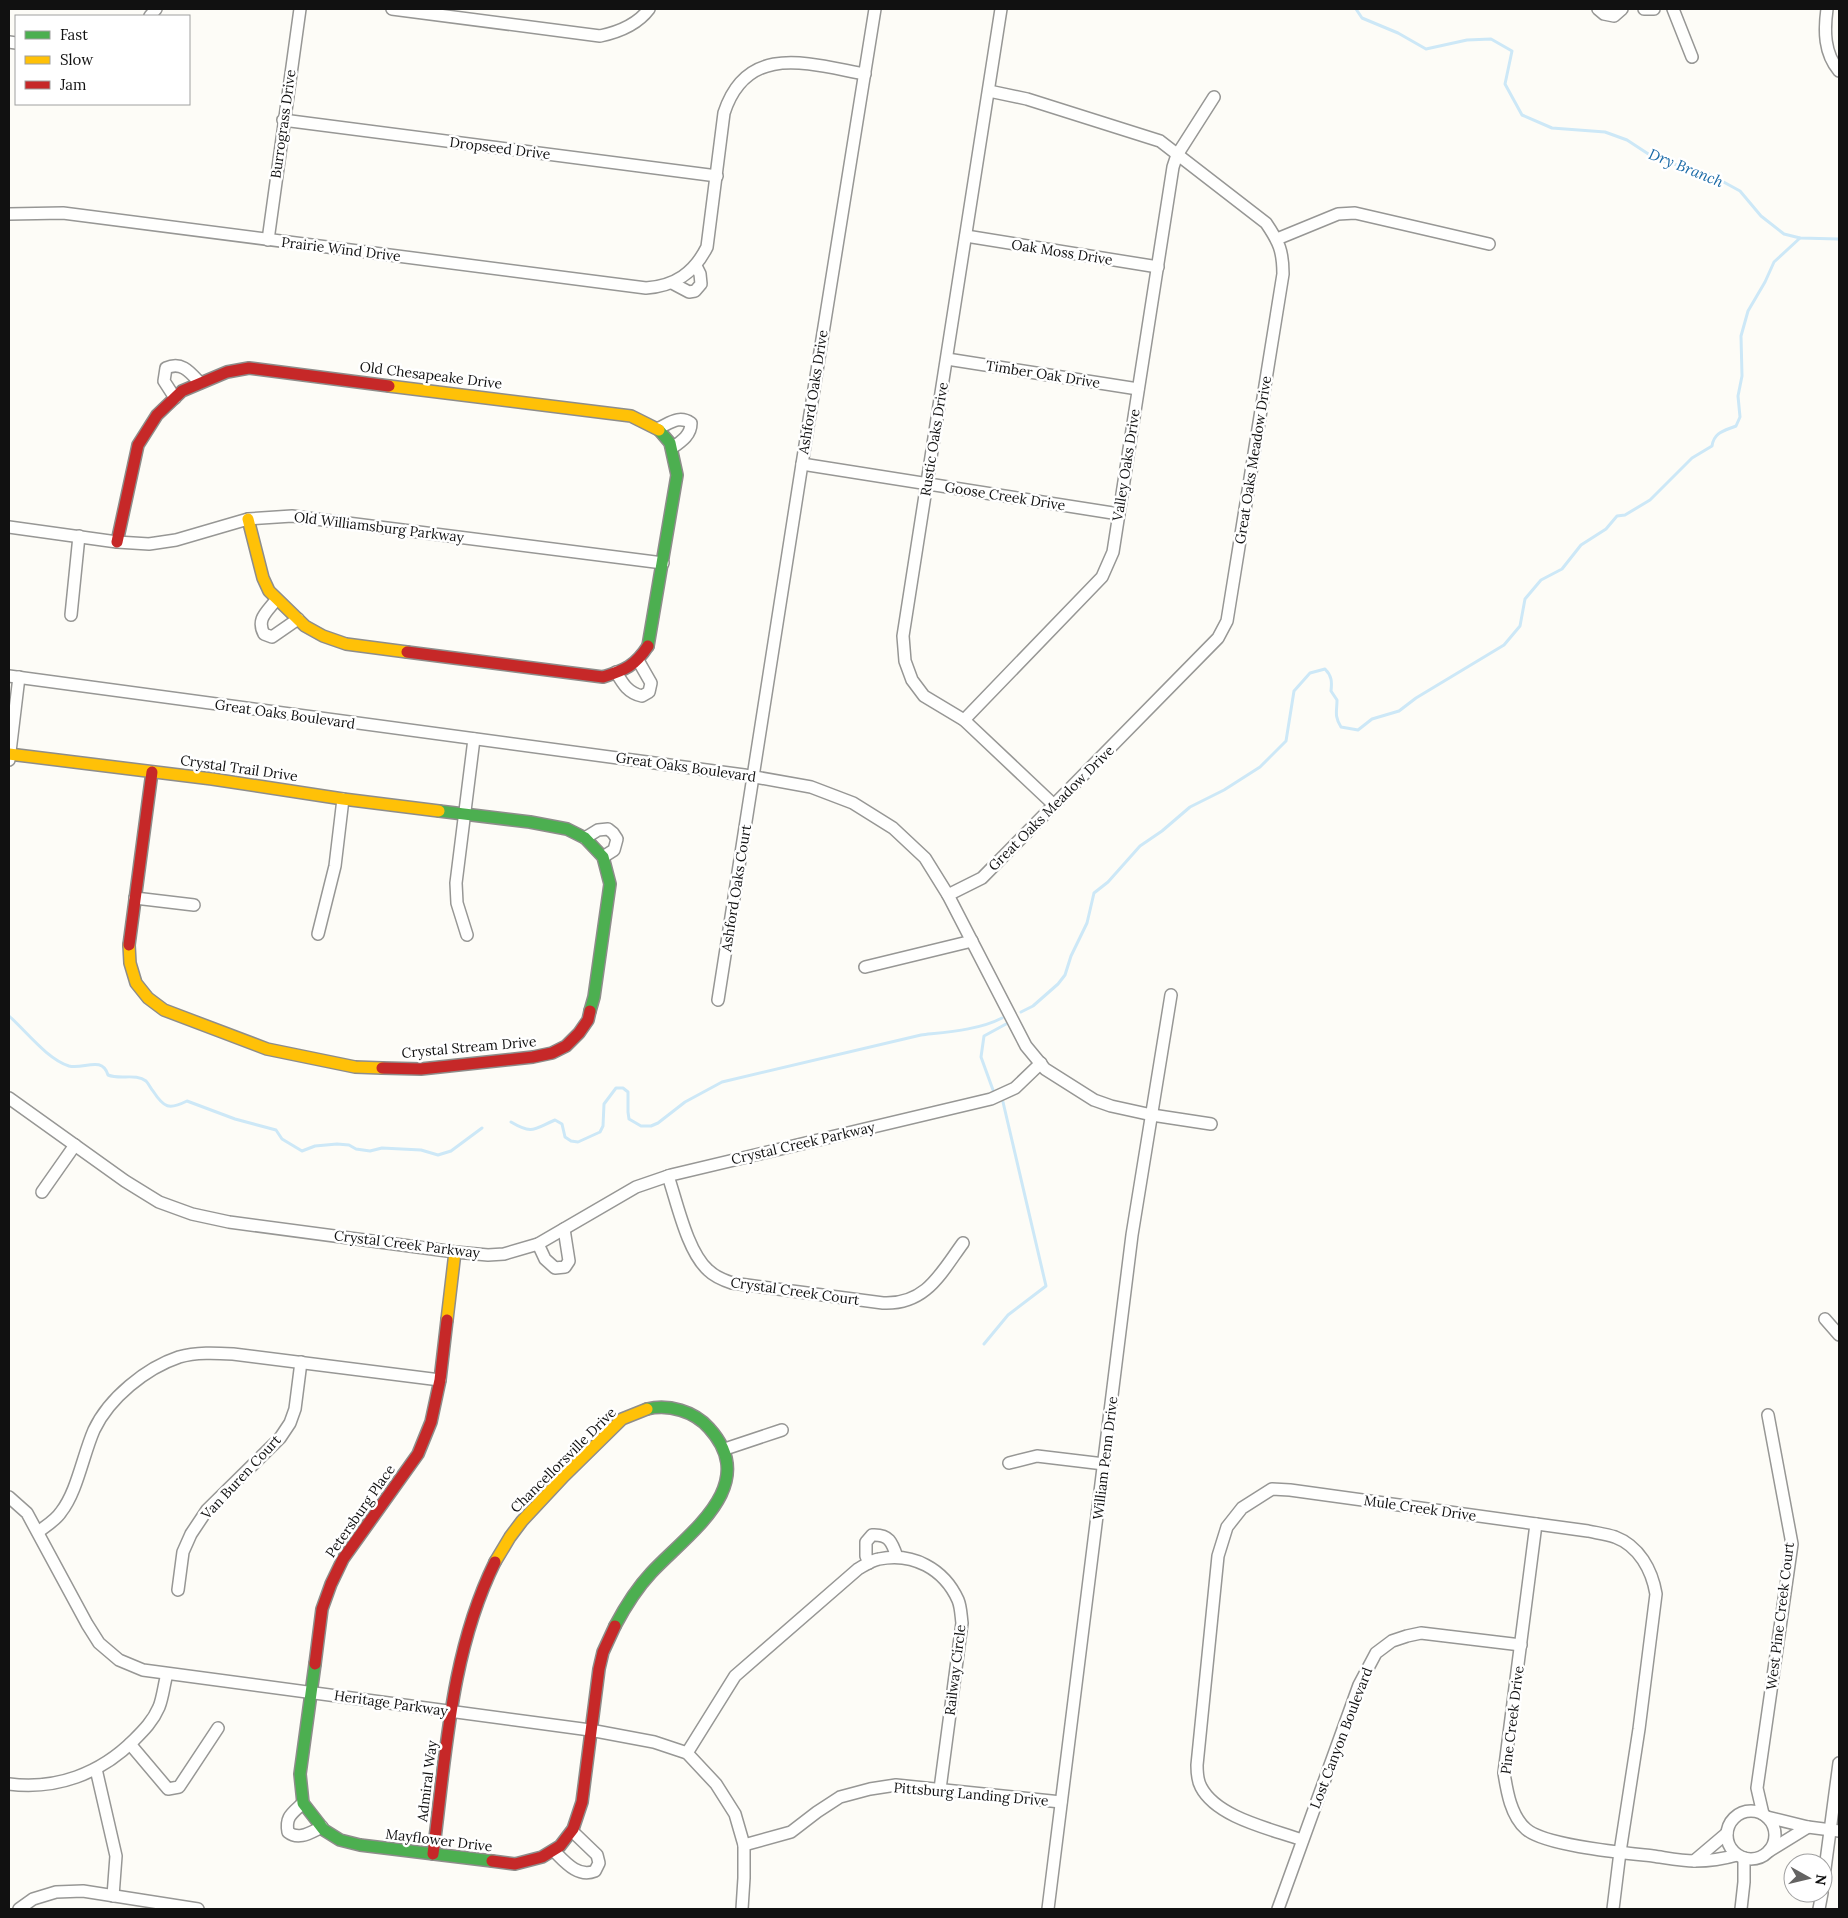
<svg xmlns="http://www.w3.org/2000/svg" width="1848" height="1918" font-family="Lora,serif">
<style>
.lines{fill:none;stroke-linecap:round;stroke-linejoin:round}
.stream{stroke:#cde8f7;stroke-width:3}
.street-casing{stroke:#979795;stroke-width:14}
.fast-casing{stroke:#8e8d8b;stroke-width:14}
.slow-casing{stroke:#8e8d8b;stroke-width:14}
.jam-casing{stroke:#8e8d8b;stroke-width:14}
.street{stroke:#fffffe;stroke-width:11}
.fast{stroke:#4caf50;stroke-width:11}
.slow{stroke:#ffc107;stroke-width:11}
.jam{stroke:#c62828;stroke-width:11}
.labels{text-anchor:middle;stroke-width:5;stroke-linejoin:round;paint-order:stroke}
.street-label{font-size:14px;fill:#111;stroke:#fff}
.water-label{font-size:15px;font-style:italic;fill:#1768a6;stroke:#fff}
</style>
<rect width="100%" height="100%" fill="#fdfcf7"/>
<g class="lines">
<g class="stream">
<path d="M1356 9 1362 18 1398 33 1426 49 1467 40 1491 39 1512 51 1505 84 1522 115 1552 128 1605 132 1627 140 1656 159 1709 174 1740 191 1761 216 1784 234 1800 238 1839 239"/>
<path d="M1021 1012 1033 1006 1058 984 1065 975 1071 956 1087 923 1094 893 1108 882 1140 846 1162 831 1190 807 1224 790 1260 767 1286 741 1294 691 1310 673 1325 669C1332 676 1332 682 1331 691L1337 700C1337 711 1334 716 1341 727L1358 730 1372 719 1399 711 1416 698 1504 645 1520 626 1525 599 1541 580 1562 569 1581 545 1606 529 1617 516 1625 515 1650 500 1692 458 1712 446C1714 432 1724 431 1736 426L1740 417 1738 396 1742 376 1741 336 1748 311 1765 282 1774 262 1800 238"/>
<path d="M9 1016C26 1031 47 1059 69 1066 83 1070 102 1055 108 1075 120 1080 136 1073 146 1081 149 1084 151 1089 153 1091 164 1108 169 1110 187 1101L235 1119 276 1130 282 1139 302 1151 315 1146 337 1144 349 1145 356 1149 370 1151 382 1148 421 1150 438 1155 451 1151 482 1128"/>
<path d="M993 1090 981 1057 984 1036 1006 1024"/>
<path d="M511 1122C533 1135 534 1129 555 1120L562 1124 565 1137 571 1141 578 1142 600 1132 603 1126 604 1104 616 1088H623L628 1092V1112L629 1119 641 1126H651L658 1123 685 1102 722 1082 921 1035C947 1032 979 1030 1002 1018"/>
<path d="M984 1344 1008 1315 1046 1286 1003 1102"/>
</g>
<defs>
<g id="street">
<path d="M392 9 600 36C619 32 637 25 649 9"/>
<path d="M1001 9 903 636 905 661 912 680 924 696 964 720 1054 805"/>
<path d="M1598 9 1604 14 1614 16 1622 9"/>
<path d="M1644 9H1654"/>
<path d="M1673 9 1692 57"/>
<path d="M1827 9C1824 31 1824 53 1839 71"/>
<path d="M150 16 156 9"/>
<path d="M9 42 16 43"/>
<path d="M283 120 717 176"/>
<path d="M9 214 63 213 646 288C675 286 694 273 707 247L724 113C747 42 809 64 865 74"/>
<path d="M966 236 1158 267"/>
<path d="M1277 239 1338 214 1355 213 1489 244"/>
<path d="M268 240 300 9"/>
<path d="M672 283 689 292 695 291 701 284 700 274 696 266"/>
<path d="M947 359 1138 389"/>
<path d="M175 398 164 381 166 368C182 361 190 372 200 383"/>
<path d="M659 428C670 423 679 415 691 423 691 435 682 441 672 448"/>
<path d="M802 464 1119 514"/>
<path d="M9 527 117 542 149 544 176 540 248 519 292 516 663 563"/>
<path d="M276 600C267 612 256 619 264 634L272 637 298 619"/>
<path d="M71 615 79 536"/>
<path d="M616 672C623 684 628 693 642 696L649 692 651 683 639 662"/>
<path d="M9 676 744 775 811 787 853 803 893 828 925 858 948 895 1026 1046 1045 1069 1094 1100 1111 1106 1152 1115 1211 1124"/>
<path d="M964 720 1102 577 1113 552 1173 167 1177 155 1214 97"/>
<path d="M9 760 19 677"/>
<path d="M585 838 598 830 608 829 613 833 617 839 614 850 603 857"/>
<path d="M948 895 982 878 1218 638 1227 621 1283 274C1283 251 1279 242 1266 223L1160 141 1027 99 989 91"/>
<path d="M135 898 194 905"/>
<path d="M318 934 335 866 343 799"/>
<path d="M467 935 457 903 456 883 474 739"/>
<path d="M865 967 972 941"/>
<path d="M718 1000 802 464 875 9"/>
<path d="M9 1098 125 1181 159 1202 192 1214 229 1222 455 1252 488 1255 504 1254 538 1244 636 1187 671 1175 991 1099 1015 1088 1041 1063"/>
<path d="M668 1176C677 1202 687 1251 708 1270 714 1276 723 1280 732 1283L883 1303C926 1305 941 1273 963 1243"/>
<path d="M42 1192 75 1145"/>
<path d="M538 1244 545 1259 555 1268 565 1267 569 1261 564 1229"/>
<path d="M1825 1319 1839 1335"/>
<path d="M725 1449 782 1430"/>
<path d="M1009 1463 1037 1456 1104 1464"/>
<path d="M9 1497 27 1513 87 1624 99 1643 119 1660 143 1670 590 1730 654 1742 687 1753 716 1784 735 1814 744 1845V1878L742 1909"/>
<path d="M1536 1524 1504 1773C1507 1792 1511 1816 1526 1829 1545 1846 1626 1853 1653 1856 1667 1858 1681 1861 1695 1861 1710 1861 1723 1859 1737 1855"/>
<path d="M38 1532C46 1526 56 1520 61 1512 77 1492 83 1455 94 1430 109 1398 146 1368 179 1357 196 1352 216 1353 233 1354L440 1380"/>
<path d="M869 1563 866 1556V1542L872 1535C889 1534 892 1542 897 1557"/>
<path d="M178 1590 183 1552 191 1534 207 1510 280 1438 290 1423 295 1409 301 1362"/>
<path d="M130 1744 168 1789 179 1787 218 1728"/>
<path d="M687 1753 735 1676 858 1569C865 1565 872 1560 879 1559 913 1552 944 1569 958 1600 961 1607 961 1616 962 1623L940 1789"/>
<path d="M96 1769 116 1856 113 1896"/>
<path d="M9 1784C56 1790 100 1774 134 1740 144 1730 153 1721 159 1707 163 1697 164 1684 167 1674"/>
<path d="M303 1803C293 1813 285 1816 288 1832 299 1841 311 1832 322 1827"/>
<circle cx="1751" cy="1835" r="24"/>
<path d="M1763 1814 1757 1788 1792 1544 1768 1415"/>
<path d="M1767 1817 1808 1827 1839 1831"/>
<path d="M1302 1840C1272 1829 1217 1818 1201 1787 1197 1780 1197 1772 1197 1765L1218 1556 1227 1527 1242 1508 1272 1489 1290 1490 1588 1531C1597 1533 1606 1534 1615 1537 1639 1546 1652 1570 1656 1594L1639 1729 1620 1852 1613 1909"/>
<path d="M744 1845 791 1832 817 1812 840 1797 870 1789 896 1785 1061 1802"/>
<path d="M554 1851C565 1862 578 1878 595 1871L599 1863 597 1855 572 1831"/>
<path d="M1769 1851 1808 1827"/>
<path d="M1694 1861 1727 1833"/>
<path d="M1823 1884 1839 1763"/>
<path d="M19 1909 33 1899 56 1892 83 1891 198 1909"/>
<path d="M1048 1909 1132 1235 1171 995"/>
<path d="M1278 1909 1359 1685 1376 1653 1392 1641 1407 1636 1421 1633 1521 1645"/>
<path d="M1741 1909 1744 1882V1858"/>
<path d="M1819 1909 1822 1893"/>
</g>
<g id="fast">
<path d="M648 646 677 475 670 443 659 430"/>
<path d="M439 811 530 822 567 829 585 838 603 857 610 884 594 997 590 1011"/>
<path d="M615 1626C625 1607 637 1588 651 1573 687 1534 762 1486 709 1428 694 1411 669 1404 647 1409"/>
<path d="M315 1664 300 1774 303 1803 324 1830 340 1840 360 1845 492 1861"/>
</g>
<g id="slow">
<path d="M389 386 631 416 659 430"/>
<path d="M248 519 263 578 269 591 305 626 323 636 346 644 407 652"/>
<path d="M9 754 212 779 343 799 439 811"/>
<path d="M129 945 130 963 136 983 148 998 164 1010 267 1049 355 1067 382 1068"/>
<path d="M447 1320 455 1252"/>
<path d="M495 1562 510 1537 522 1521 564 1476 622 1419 647 1409"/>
</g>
<g id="jam">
<path d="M117 542 138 445 157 415 182 391 227 372 249 368 389 386"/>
<path d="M407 652 603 677C625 670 635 666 648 646"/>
<path d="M129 945 152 772"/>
<path d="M382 1068 421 1069 533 1057 552 1053 566 1046 579 1033 588 1020 590 1011"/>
<path d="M315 1664 322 1609 331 1584 343 1559 418 1454 431 1422 440 1380 447 1320"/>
<path d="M433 1854C446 1756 450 1653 495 1562"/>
<path d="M492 1861 515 1864 542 1857 560 1846 573 1829 582 1802 599 1669 603 1652 615 1626"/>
</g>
</defs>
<use href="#street" class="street-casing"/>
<use href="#fast" class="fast-casing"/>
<use href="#slow" class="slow-casing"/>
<use href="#jam" class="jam-casing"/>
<use href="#street" class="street"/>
<use href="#fast" class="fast"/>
<use href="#slow" class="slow"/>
<use href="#jam" class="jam"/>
</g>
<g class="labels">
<g class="street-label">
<text transform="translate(283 124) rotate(-82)" y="5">Burrograss Drive</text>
<text transform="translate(500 148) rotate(7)" y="5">Dropseed Drive</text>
<text transform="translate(341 249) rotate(7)" y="5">Prairie Wind Drive</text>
<text transform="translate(1062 252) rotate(9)" y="5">Oak Moss Drive</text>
<text transform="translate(1043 374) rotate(9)" y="5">Timber Oak Drive</text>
<text transform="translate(431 375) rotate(7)" y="5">Old Chesapeake Drive</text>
<text transform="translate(813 392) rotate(-81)" y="5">Ashford Oaks Drive</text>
<text transform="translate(934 439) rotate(-81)" y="5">Rustic Oaks Drive</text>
<text transform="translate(1253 460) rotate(-81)" y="5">Great Oaks Meadow Drive</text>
<text transform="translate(1126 465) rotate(-81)" y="5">Valley Oaks Drive</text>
<text transform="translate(1005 496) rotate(9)" y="5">Goose Creek Drive</text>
<text transform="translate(379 527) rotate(7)" y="5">Old Williamsburg Parkway</text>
<text transform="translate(285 714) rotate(8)" y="5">Great Oaks Boulevard</text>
<text transform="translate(686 767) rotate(8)" y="5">Great Oaks Boulevard</text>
<text transform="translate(239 768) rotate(8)" y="5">Crystal Trail Drive</text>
<text transform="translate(1051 808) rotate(-45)" y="5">Great Oaks Meadow Drive</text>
<text transform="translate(736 888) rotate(-81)" y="5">Ashford Oaks Court</text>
<text transform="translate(469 1047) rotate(-5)" y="5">Crystal Stream Drive</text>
<text transform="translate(803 1143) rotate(-13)" y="5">Crystal Creek Parkway</text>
<text transform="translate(407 1244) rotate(7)" y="5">Crystal Creek Parkway</text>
<text transform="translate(795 1291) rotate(8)" y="5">Crystal Creek Court</text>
<text transform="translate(1105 1458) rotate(-83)" y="5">William Penn Drive</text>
<text transform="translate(563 1460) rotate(-45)" y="5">Chancellorsville Drive</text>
<text transform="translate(241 1477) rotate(-47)" y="5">Van Buren Court</text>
<text transform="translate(1420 1508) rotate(8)" y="5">Mule Creek Drive</text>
<text transform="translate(360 1511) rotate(-55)" y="5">Petersburg Place</text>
<text transform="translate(1780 1616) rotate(-83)" y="5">West Pine Creek Court</text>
<text transform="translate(955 1670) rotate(-83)" y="5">Railway Circle</text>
<text transform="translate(391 1703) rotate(8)" y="5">Heritage Parkway</text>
<text transform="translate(1512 1720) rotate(-83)" y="5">Pine Creek Drive</text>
<text transform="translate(1341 1738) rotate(-69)" y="5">Lost Canyon Boulevard</text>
<text transform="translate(427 1781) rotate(-83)" y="5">Admiral Way</text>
<text transform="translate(971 1794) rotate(5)" y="5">Pittsburg Landing Drive</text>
<text transform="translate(439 1840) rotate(7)" y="5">Mayflower Drive</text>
</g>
<g class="water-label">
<text transform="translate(1686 168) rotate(22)" y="5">Dry Branch</text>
</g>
</g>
<rect width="1848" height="1918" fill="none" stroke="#111111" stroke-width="20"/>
<rect x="15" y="15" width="175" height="90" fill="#ffffff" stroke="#a0a0a0"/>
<rect x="25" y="31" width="25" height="8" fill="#4caf50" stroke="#a0a0a0"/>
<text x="60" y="40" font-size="15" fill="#111111">Fast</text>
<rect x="25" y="56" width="25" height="8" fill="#ffc107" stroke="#a0a0a0"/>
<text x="60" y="65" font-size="15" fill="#111111">Slow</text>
<rect x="25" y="81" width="25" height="8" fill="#c62828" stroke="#a0a0a0"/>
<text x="60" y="90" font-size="15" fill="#111111">Jam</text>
<g transform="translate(1808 1878) rotate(98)"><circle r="24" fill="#ffffff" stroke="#a0a0a0"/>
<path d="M0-4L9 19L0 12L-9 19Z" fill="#646362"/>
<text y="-8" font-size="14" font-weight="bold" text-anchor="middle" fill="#111111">N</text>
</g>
</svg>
